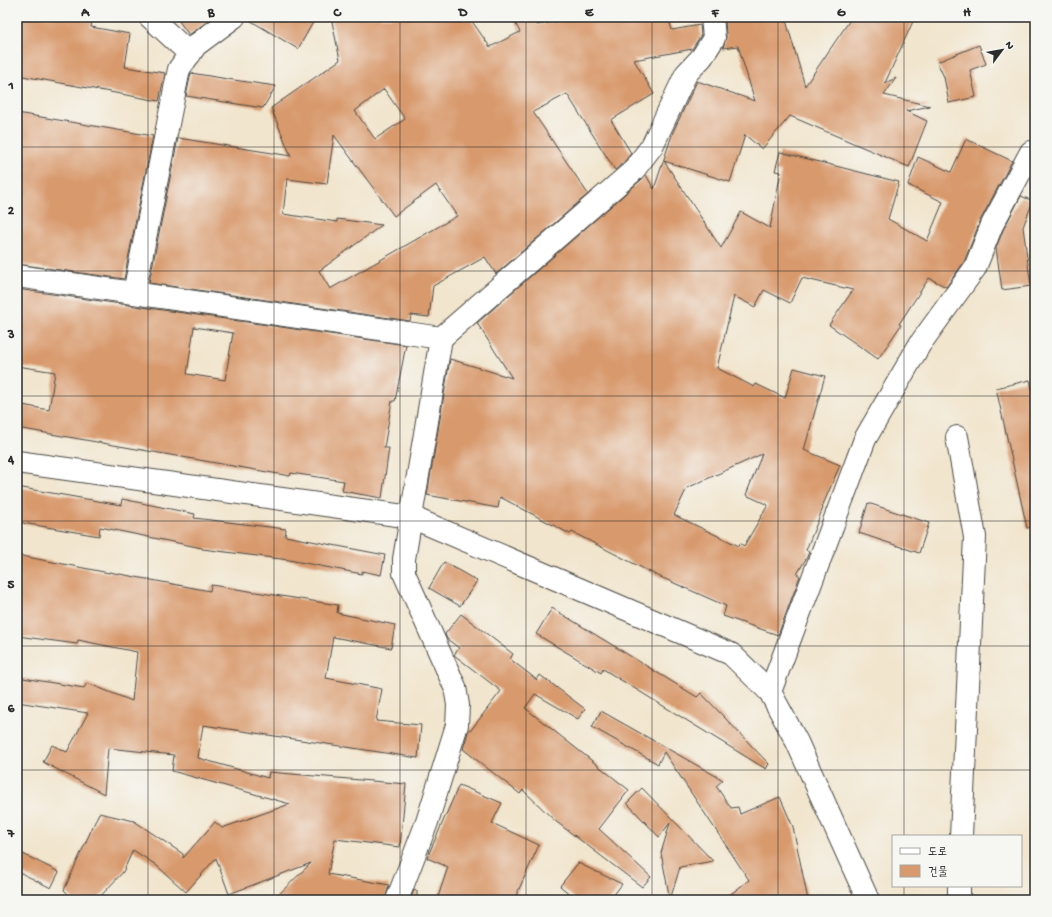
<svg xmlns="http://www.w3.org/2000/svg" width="1052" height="917" font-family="'Gochi Hand','Poor Story',sans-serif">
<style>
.building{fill:#d8996c;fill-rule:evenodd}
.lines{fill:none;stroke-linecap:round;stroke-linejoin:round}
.street-casing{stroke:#494743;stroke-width:24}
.secondary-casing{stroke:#494743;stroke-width:24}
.street{stroke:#fff;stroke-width:22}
.secondary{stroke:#fff;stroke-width:22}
.grid{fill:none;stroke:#2b2b2b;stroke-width:1;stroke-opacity:0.55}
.neatline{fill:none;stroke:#2b2b2b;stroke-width:1.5}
.grid-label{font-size:13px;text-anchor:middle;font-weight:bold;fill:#2b2b2b}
</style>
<rect width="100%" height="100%" fill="#f6f6f2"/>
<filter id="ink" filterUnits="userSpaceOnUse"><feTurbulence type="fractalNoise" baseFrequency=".025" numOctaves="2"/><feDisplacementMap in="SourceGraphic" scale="8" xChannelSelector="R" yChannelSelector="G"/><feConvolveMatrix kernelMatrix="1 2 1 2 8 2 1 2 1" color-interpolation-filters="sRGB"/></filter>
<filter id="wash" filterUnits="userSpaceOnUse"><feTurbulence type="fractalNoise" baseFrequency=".012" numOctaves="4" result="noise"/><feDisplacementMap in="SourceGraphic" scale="16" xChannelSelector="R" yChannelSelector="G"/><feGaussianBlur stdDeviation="0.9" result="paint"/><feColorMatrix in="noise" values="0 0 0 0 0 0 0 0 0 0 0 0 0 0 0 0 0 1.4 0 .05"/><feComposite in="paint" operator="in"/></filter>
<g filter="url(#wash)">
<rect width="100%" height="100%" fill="#f1e5cd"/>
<g id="blocks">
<g class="building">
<path d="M17 17H93L91 27 130 34 125 67 165 73 159 101 17 75Z"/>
<path d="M176 17H213L189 35Z"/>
<path d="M246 17H316L298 49 246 18Z"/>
<path d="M331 17H469L490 47 520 32 512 17H532L537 25 580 17H668L672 30 700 25 701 35 692 49 634 60 654 94 611 120 631 153 624 162 615 170 567 94 533 112 588 194 496 274 485 257 433 286 429 317 411 315 410 321 149 283 178 138 291 156 271 108 340 60ZM384 89 405 119 375 139 355 111ZM334 135 394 216 436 185 457 216 330 289 319 271 382 225 337 219V222L283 214 287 179 327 184Z"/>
<path d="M725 17H785L805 86 852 17H915L885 83 896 78 884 95 930 106 906 111 927 121 909 167 790 116 762 149 745 135 730 182 664 161 721 248 741 212 770 228 781 172 775 171 780 152 899 182 888 219 927 241 943 202 908 185 918 157 951 172 966 139 1012 161 981 219 964 262 946 287 929 278 899 324 901 325 878 359 829 325 853 290 802 278 790 303 764 290 755 307 734 296 717 368 754 387 756 384 785 398 794 368 825 376 804 450 840 465 822 507 823 508 806 550 809 552 807 557 797 574 800 576 778 635 723 616 726 606 656 575 572 532 570 534 500 497 498 508 427 495 450 359 512 378 477 323 641 180 646 175 654 189 673 132 697 81 755 101 738 46 723 48 726 37ZM762 454 746 495 768 505 744 546 740 543 739 546 674 515 687 488Z"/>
<path d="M979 45 986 64 970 70 976 97 949 103 944 77 937 62Z"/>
<path d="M191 73 240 81 276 86 263 108 186 96Z"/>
<path d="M17 113 153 136 124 279 17 264Z"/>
<path d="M1021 196 1033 201 1023 227 1031 286 1002 290 996 248 1003 230Z"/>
<path d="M17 289 406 345 395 401H392L384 448H389L382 498 342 491 344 481 291 473 290 476 17 428V404L49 410 55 372 17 366ZM194 327 233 333 225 380 187 374Z"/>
<path d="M1030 380 1035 401V527L1027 528 996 388Z"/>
<path d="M17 487 121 505 122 499 195 514 194 518 286 529 285 536 385 555 381 575 362 571V574L289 560 202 549V548L100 527 99 536 17 522Z"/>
<path d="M868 503 929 523 919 553 859 533Z"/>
<path d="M17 555 109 573V572L210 591 211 585 338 605 337 613 395 625 391 648 333 637 326 678 382 689 376 721 421 725 418 758 203 725 198 758 268 778 269 772 406 784 400 847 335 839 328 874 389 885 385 900H273L311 863 229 894 216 858 186 892 156 865 133 850 123 872 97 900H74L64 890 99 813 134 821 183 854V858L215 822 222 828 290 804 172 771 174 755 108 748 104 794 43 762 52 745 67 752 88 713 17 702V677L84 688 87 683 132 701 137 652 78 640 77 644 17 636Z"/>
<path d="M444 562 477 581 460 606 429 588Z"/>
<path d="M552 608 697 697 701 693 769 764 766 769 603 669 601 673 536 634Z"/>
<path d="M461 614 513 654 510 659 537 680 540 675 585 709 578 719 535 694 525 708 629 790 599 829 651 877 642 887 554 820 523 790 520 794 463 749 468 732 470 729 471 730 501 691 454 655 459 648 447 639 445 634Z"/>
<path d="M601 711 723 780 716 786 731 808 738 807 740 814 780 797 793 827 808 900H723L749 880 664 752 658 764 592 727Z"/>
<path d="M459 785 502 803 492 823 539 845 514 900H437L448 867 427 858Z"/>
<path d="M642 788 713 861 680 867 670 900 661 853 670 823 659 837 627 803Z"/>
<path d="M17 851 59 872 51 888 17 871Z"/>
<path d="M578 863 622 884 610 900H577L560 886Z"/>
<path d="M414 890 417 891V900H410Z"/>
</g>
</g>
</g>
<g filter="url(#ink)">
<use href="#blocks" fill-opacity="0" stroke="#494743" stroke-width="1"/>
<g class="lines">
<defs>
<g id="street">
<path d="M150 17 190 54"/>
<path d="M17 276 441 338 411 517 404 559V573L455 687 458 705 457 725 427 822 397 900"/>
<path d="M134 293 179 69 196 45 234 17"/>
<path d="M441 338 633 171 652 146 686 74 702 57 714 38 712 17"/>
<path d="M957 437 975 537 961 836"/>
<path d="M770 692 865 439 920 344 975 268 992 225 1031 152"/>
<path d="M959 900V886"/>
</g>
<path id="secondary" d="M17 462 411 517 731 654 770 692 797 742 868 900"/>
</defs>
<use href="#street" class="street-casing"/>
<use href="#secondary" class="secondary-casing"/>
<use href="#street" class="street"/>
<use href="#secondary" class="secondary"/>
</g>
</g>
<path class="grid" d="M148 17V900M274 17V900M400 17V900M526 17V900M652 17V900M778 17V900M904 17V836M17 147H1035M17 271H1035M17 396H1035M17 521H1035M17 646H1035M17 770H1035M904 886V900"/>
<rect width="1052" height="917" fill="none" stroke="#f6f6f2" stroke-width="44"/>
<rect x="892" y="835" width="130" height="52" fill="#f6f6f2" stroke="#a5a5a2"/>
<rect x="900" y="848" width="20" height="6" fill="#ffffff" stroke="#a5a5a2"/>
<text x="928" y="855" font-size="12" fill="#2b2b2b">도로</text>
<rect x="900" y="865" width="20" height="12" fill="#d8996c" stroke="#a5a5a2"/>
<text x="928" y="875" font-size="12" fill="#2b2b2b">건물</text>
<g transform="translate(1002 50) rotate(58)" stroke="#f6f6f2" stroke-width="3" paint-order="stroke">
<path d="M0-3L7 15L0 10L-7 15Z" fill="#2b2b2b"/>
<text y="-6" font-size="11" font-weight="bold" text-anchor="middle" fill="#2b2b2b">N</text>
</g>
<rect x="22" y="22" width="1008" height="873" class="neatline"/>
<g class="grid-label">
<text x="85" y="16">A</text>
<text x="211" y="16">B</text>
<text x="337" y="16">C</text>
<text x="463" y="16">D</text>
<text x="589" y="16">E</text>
<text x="715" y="16">F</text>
<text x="841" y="16">G</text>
<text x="967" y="16">H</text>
<text x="11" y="89">1</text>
<text x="11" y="214">2</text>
<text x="11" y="338">3</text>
<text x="11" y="463">4</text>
<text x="11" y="588">5</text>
<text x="11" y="712">6</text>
<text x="11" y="837">7</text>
</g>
</svg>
